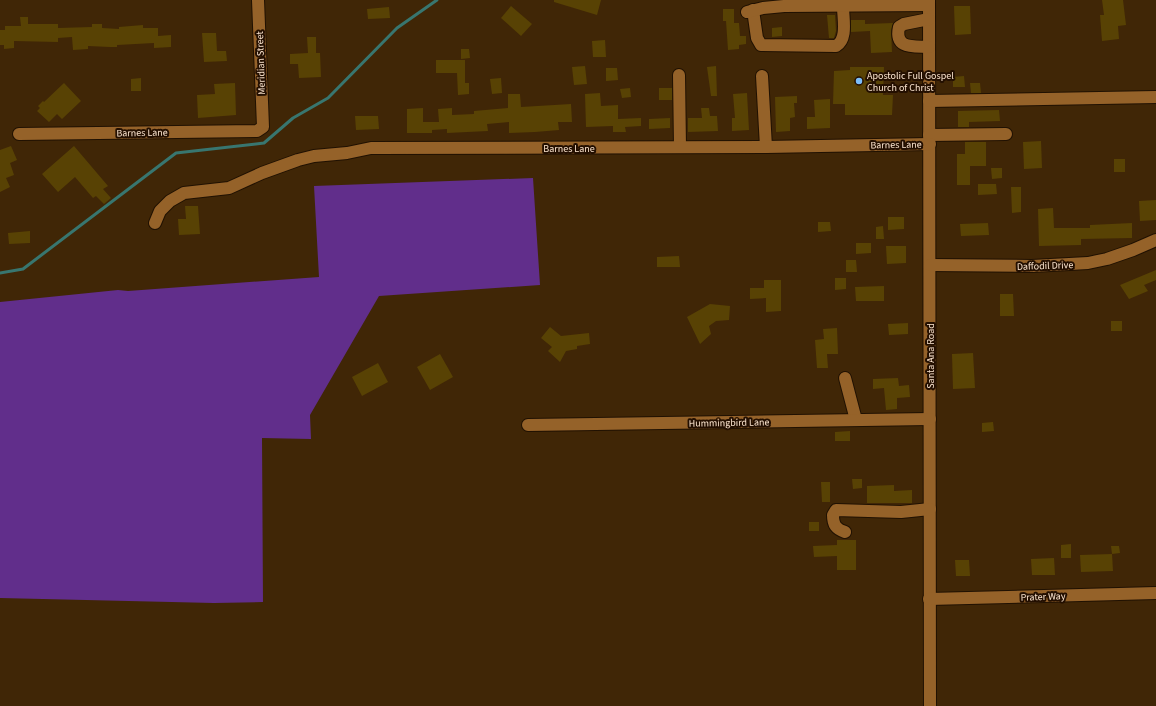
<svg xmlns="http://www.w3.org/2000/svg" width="1156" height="706" font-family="'Source Sans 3',sans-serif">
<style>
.green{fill:#612e8b}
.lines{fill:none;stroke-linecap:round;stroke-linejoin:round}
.stream{stroke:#38766f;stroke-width:3}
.building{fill:#584204}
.minor-casing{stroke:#201102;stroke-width:14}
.minor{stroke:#956229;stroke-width:12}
.poi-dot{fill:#7cbef9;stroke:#230f00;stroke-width:1.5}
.labels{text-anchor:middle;stroke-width:4;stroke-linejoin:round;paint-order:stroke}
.street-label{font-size:10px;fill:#fce5cf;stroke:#230f00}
.poi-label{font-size:10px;fill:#fce5cf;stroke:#230f00;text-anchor:start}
</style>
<rect width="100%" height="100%" fill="#402606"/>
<path class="green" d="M533 178 540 285 379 296 310 415 311 439 262 438 263 602 214 603 0 598V302L118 290 128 291 319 277 314 186Z"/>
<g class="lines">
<path class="stream" d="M0 273 23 269 176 153 264 143 293 118 328 98 397 28 437 0"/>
</g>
<g class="building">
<path d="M554 0H601L597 15 554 2Z"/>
<path d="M1102 0H1123L1126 25 1118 26 1119 39 1102 41 1100 15H1104Z"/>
<path d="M511 6 532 24 521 36 501 18Z"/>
<path d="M954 6H970L971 34 955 35Z"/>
<path d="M389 7 390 18 368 19 367 9Z"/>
<path d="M723 9H734V23H739L740 36H746V44L739 45V49L728 50 726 21H723Z"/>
<path d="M827 15H835L836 31 834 38H829Z"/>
<path d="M20 17H28V24H58V28L92 27V24H102V28L119 29V27L143 25V28H158V36L171 35V47L154 48V43L117 45V47H110L88 46V49L73 50 72 37 58 38V42L14 41V48L4 49V45H0V30H5V26H21Z"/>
<path d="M851 20H865V24L893 23 891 31 892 52 871 53 870 31 851 32Z"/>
<path d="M782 27V36L772 37V28Z"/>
<path d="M202 33H216L217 51H226L227 61 204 62Z"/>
<path d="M307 37H316V53H320L321 77 299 78 298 64H290V54L308 53Z"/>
<path d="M605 40 606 57H593L592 41Z"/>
<path d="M461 49H469L470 58 461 59Z"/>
<path d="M436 60H465V83H469V94L458 95 457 73H436Z"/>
<path d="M585 66 587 84 574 85 572 67Z"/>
<path d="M716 66 717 96H711L707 67Z"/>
<path d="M850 67H884L883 95H893L892 115H845V104H833L834 71 850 70Z"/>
<path d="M606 68H617L618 80 606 81Z"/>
<path d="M964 76 965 87H953V77Z"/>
<path d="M141 78V91H131V79Z"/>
<path d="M501 78 502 93 492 94 490 79Z"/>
<path d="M64 83 81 101 62 119 57 114 49 122 37 111 40 108 38 106 43 101 44 102Z"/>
<path d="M235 83 236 115 198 118 197 95 215 94 214 84Z"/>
<path d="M970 83H980L981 93H971Z"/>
<path d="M630 88 631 97 622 98 620 89Z"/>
<rect x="659" y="88" width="13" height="12"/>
<path d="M600 93 601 106 618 105V119L641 118V126L625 127 626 132H613V126L586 127 585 94Z"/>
<path d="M747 93 749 130 732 131V118H735L733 94Z"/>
<path d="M508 94H520L521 107 571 104 572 122H558L559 130 535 132 509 133V122L487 124 488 131 447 133V129L432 130V133H407V109L423 108V122H439L438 109 452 108V115L474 114V111L508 108Z"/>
<path d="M797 96V103H794L795 117 790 118V131L776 132 775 97Z"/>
<path d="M830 99V128L807 129V117H815L814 100Z"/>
<path d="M701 108H709L710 116H717L718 131 688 132V118H702Z"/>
<path d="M999 110 1000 121 969 122V127H958V111Z"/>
<path d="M355 116H378L379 129 356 130Z"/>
<path d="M670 118V128L649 129V119Z"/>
<path d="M1041 141 1042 168 1024 169 1023 142Z"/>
<path d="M965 142H986V166H970V185H957V154H965Z"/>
<path d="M11 146 17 160 10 163 14 175 6 178 10 187 0 192V150Z"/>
<path d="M74 146 108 186 103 189 111 198 104 204 96 196 93 198 75 177 58 192 42 174Z"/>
<rect x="1114" y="159" width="11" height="13"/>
<path d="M991 168H1002V178L992 179Z"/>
<path d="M978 184H996L997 194 978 195Z"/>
<path d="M1011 187H1021V212L1012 213Z"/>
<path d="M1156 200V220L1140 221 1139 201Z"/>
<path d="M185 206H198L200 234 179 235 178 219H186Z"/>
<path d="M1053 208 1054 228H1090V225L1132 223V238L1081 239V245L1039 246 1038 209Z"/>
<path d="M888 217H904V229L888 230Z"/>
<path d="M818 222H830L831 231 818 232Z"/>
<path d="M988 223 989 235 961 236 960 224Z"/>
<path d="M883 226 884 239H876V227Z"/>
<path d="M30 231V243L9 244 8 233Z"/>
<path d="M856 243H871V253L856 254Z"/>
<path d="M886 246H906V263L887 264Z"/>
<path d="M679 256 680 267H657V257Z"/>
<path d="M846 260H856L857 272H846Z"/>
<path d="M1156 270V280L1144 285 1148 291 1129 299 1120 285Z"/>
<path d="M835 278H846V289L835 290Z"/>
<path d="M764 280H781V311L766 312V298L750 299V288H764Z"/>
<path d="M884 286V301H856L855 287Z"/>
<path d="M1000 294H1013L1014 316H1000Z"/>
<path d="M710 304 730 306 729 320 716 321 709 326 711 334 700 344 687 317Z"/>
<rect x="1111" y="321" width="11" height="10"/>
<path d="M908 323V334L889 335 888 324Z"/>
<path d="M550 327 561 336 589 333 590 344 577 346V349L566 351 560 362 548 351 552 347 541 338Z"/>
<path d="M837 328 838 354H827L828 368H817L815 340 824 339 823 329Z"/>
<path d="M973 353 975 388 953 389 952 354Z"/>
<path d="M440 354 453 377 430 390 417 367Z"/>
<path d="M378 363 388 382 362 396 352 377Z"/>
<path d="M898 378 899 386 909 385 910 397 897 398V409L886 410 884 388 873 389V379Z"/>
<path d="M993 422 994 431 982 432V423Z"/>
<path d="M850 431V441H835V432Z"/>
<path d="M852 479H862V488L853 489Z"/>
<path d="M821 482H830V502H822Z"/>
<path d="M894 485V491L912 490V503H867V486Z"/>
<rect x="809" y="522" width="10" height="9"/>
<path d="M837 540H856V570H837V556L814 557 813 546 837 545Z"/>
<path d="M1071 544V558H1061V545Z"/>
<path d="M1111 546H1119L1120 553 1112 554Z"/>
<path d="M1112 554 1113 571 1081 572 1080 555Z"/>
<path d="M1054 558 1055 575H1032L1031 559Z"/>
<path d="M955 560H969L970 576H956Z"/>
</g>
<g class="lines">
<defs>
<g id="minor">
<path d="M929 0 930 706"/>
<path d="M753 10 757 38 761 45 836 46C848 39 843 19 843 6"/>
<path d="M747 12 763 8 784 6 929 5"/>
<path d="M929 47C914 46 894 50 899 27L904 24 929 19"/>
<path d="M679 75 680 147"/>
<path d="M762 76 766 147"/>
<path d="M929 101 1156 97"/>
<path d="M19 134 257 131 263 127 258 0"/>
<path d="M929 135 1006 134"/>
<path d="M155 223 160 211 170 201 184 193 229 188 262 173 298 160 314 156 347 153 371 148 766 147 930 144"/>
<path d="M930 265 1032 266 1088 263 1107 259 1133 250 1156 240"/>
<path d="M845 378 856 420"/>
<path d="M528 425 930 419"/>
<path d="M845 532C836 529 833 525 833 515L836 510 901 512 930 509"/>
<path d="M929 599 1156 593"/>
</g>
</defs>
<use href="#minor" class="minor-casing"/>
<use href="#minor" class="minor"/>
</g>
<circle class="poi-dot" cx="859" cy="81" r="4"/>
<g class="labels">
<g class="street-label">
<text transform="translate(260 63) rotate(-92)" y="4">Meridian Street</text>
<text transform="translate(142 132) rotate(-1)" y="4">Barnes Lane</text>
<text transform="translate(896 144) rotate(-1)" y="4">Barnes Lane</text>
<text x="569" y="152">Barnes Lane</text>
<text transform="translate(1045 265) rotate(-2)" y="4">Daffodil Drive</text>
<text transform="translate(930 356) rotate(-90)" y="4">Santa Ana Road</text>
<text transform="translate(729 422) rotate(-1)" y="4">Hummingbird Lane</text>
<text transform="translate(1043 596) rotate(-2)" y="4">Prater Way</text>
</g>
<g class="poi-label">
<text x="867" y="79">Apostolic Full Gospel<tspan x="867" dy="12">Church of Christ</tspan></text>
</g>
</g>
</svg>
